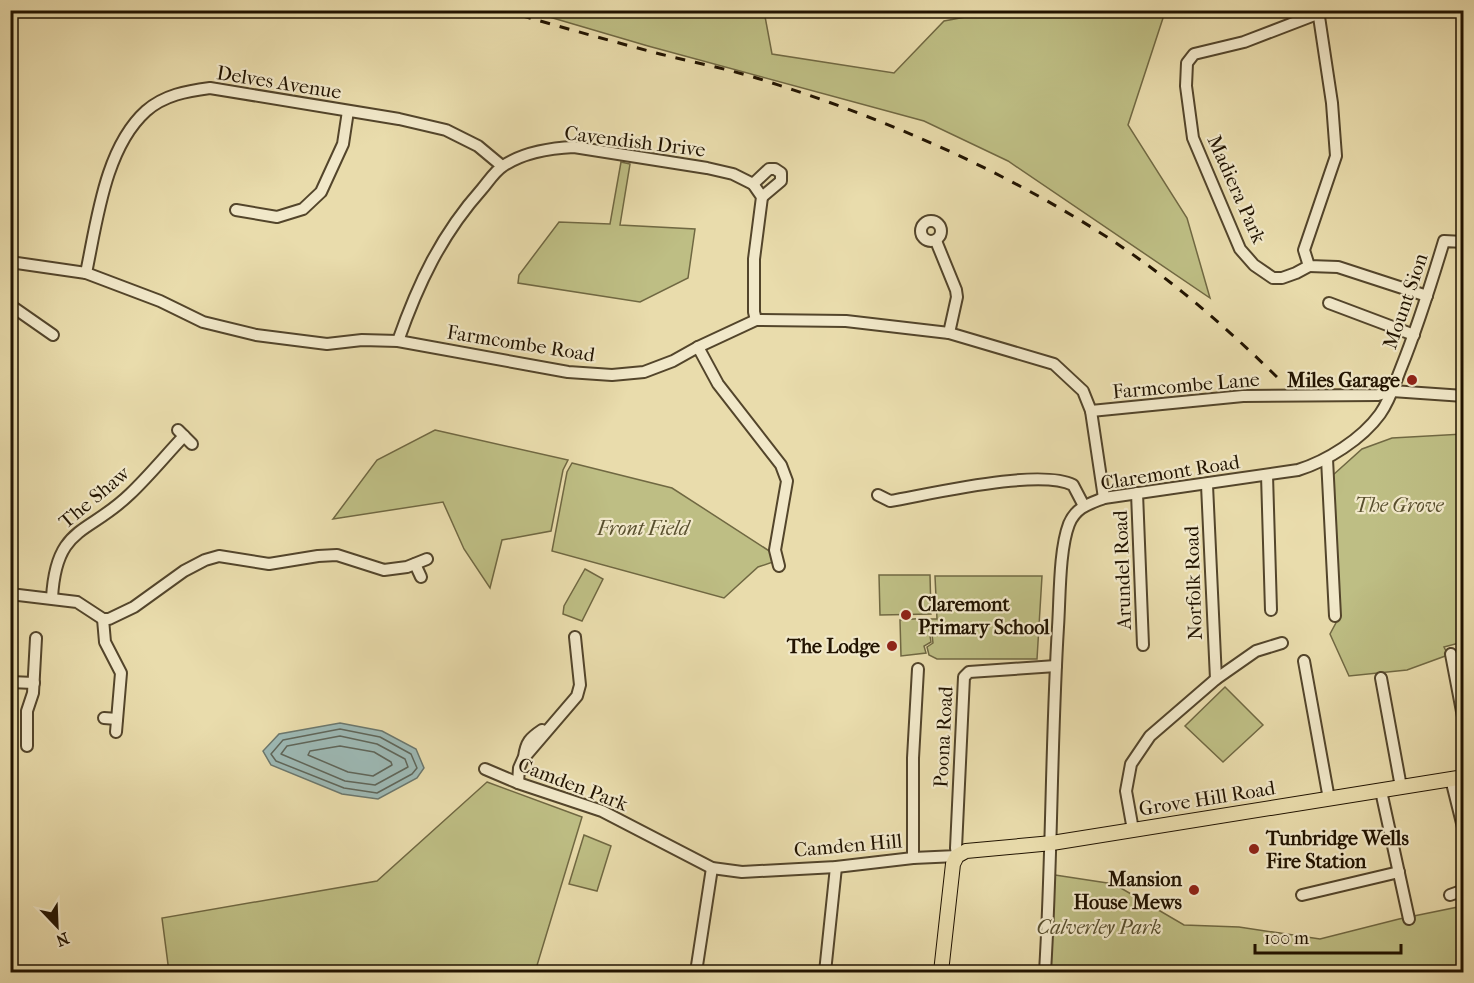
<svg xmlns="http://www.w3.org/2000/svg" width="1474" height="983" font-family="'IM FELL French Canon',serif">
<style>
.green{fill:#bebe84;stroke:#706842;stroke-width:1.5}
.water{fill:#9db9b5;stroke:#6b776d;stroke-width:1.5}
.lines{fill:none;stroke-linecap:round;stroke-linejoin:round}
.shore{stroke:#5f665a;stroke-width:1.5}
.minor-casing{stroke:#53452b;stroke-width:14}
.major-casing{stroke:#211300;stroke-width:16}
.minor{stroke:#f1e8c9;stroke-width:10}
.major{stroke:#e9dcac;stroke-width:14}
.rail{stroke:#211300;stroke-width:3;stroke-dasharray:10 10;stroke-linecap:butt}
.poi-dot{fill:#8f2418;stroke:#f1e8c9;stroke-width:2}
.labels{text-anchor:middle;stroke-width:4.5;stroke-linejoin:round;paint-order:stroke}
.street-label{font-size:20px;fill:#211300;stroke:#f1e8c9}
.poi-label{font-size:20px;font-weight:bold;fill:#211300;stroke:#f1e8c9;text-anchor:end}
.park-label{font-size:20px;font-style:italic;fill:#584f2e;stroke:#f1e8c9}
</style>
<rect width="100%" height="100%" fill="#e9dcac"/>
<filter id="stains"><feTurbulence type="fractalNoise" baseFrequency=".00333" numOctaves="4"/><feColorMatrix values="0 0 0 0 .2 0 0 0 0 .09 0 0 0 0 .02 0 0 0 .5 -.17"/></filter>
<radialGradient id="worn" r=".72"><stop offset=".6" stop-color="#630" stop-opacity="0"/><stop offset="1" stop-color="#630" stop-opacity=".3"/></radialGradient>
<g class="green">
<path d="M1003 10 1186 11 1164 15 1128 125 1187 218 1210 298 1008 161 924 121 648 46 529 11H764L772 54 894 73 944 21Z"/>
<path d="M621 162 630 164 620 225 695 229 688 278 640 302 518 283 519 275 559 222 610 224Z"/>
<path d="M435 430 568 460 563 470 551 531 502 540 490 588 464 549 443 502 333 519 377 460Z"/>
<path d="M1463 434V642L1444 647 1448 655 1407 670 1349 676 1330 634 1338 619 1339 592 1333 475 1362 449 1392 438Z"/>
<path d="M572 463 672 488 774 554 773 562 758 567 724 598 552 551 567 472Z"/>
<path d="M585 569 603 579 582 621 563 614 564 606Z"/>
<path d="M879 575H930L931 614 880 615Z"/>
<path d="M935 576H1042L1037 659H937L929 655 927 647 933 643 930 619H937Z"/>
<path d="M927 618 931 642 924 646 926 653 901 656 900 620Z"/>
<path d="M1225 687 1263 725 1223 762 1185 726Z"/>
<path d="M487 782 582 817 535 972H169L162 918 377 881Z"/>
<path d="M584 835 611 846 597 891 569 884Z"/>
<path d="M1055 875 1114 884 1184 925 1239 927 1320 939 1399 919 1463 906V972H1050Z"/>
</g>
<path class="water" d="M340 723 382 731 416 749 424 768 417 778 378 799 342 794 271 765 263 751 279 734Z"/>
<g class="lines">
<g class="shore">
<path d="M340 729 380 737 411 754 417 768 412 774 377 793 344 788 276 761 271 754 283 740Z"/>
<path d="M340 736 377 744 405 759 408 767 375 785 345 781 281 754 287 746Z"/>
<path d="M340 746 374 752 391 762 392 765 373 776 348 772 308 755 310 751Z"/>
</g>
<defs>
<g id="minor">
<path d="M1318 10 1332 103 1336 156 1304 250 1309 266 1338 267 1427 296"/>
<path d="M1464 92V154"/>
<path d="M753 184 769 169H775L781 173V181L762 197"/>
<path d="M236 210 277 217 303 209 321 192 343 144 348 111"/>
<circle cx="931" cy="231" r="10"/>
<path d="M936 241 956 290 957 297 949 333"/>
<path d="M10 262 86 273 160 301 203 322 256 335 327 344 362 340 398 341 568 372 612 375 644 372 673 361 698 347 756 320 846 321 949 333 1054 364 1083 391 1091 411 1104 498"/>
<path d="M1309 266 1296 273 1282 278H1273L1254 265 1240 249 1193 138 1186 86 1187 63 1194 54 1244 42 1317 14"/>
<path d="M86 273C97 221 105 148 146 111 164 95 187 91 210 88L399 119 446 130 478 146 502 166"/>
<path d="M1329 303 1414 335"/>
<path d="M10 305 53 335"/>
<path d="M398 341C418 284 441 235 482 189 488 182 495 171 503 166 524 152 550 148 574 147L707 168 733 174 753 184 762 197 754 259V312L756 320"/>
<path d="M698 347 718 384 781 465 787 481 775 550 779 566"/>
<path d="M1091 411 1243 396 1378 395 1392 391 1464 396"/>
<path d="M178 430 192 444"/>
<path d="M1327 459 1335 616"/>
<path d="M1267 475 1271 610"/>
<path d="M1207 485 1216 679"/>
<path d="M1137 493 1143 645"/>
<path d="M878 495 890 501C931 494 1039 468 1073 485L1084 506"/>
<path d="M415 564 421 577"/>
<path d="M10 594 77 602 103 619H109L134 607 184 571 205 560 219 556 269 564 318 556 337 555 384 570 407 567 427 559"/>
<path d="M52 598C56 525 88 535 130 494 149 476 166 455 184 436"/>
<path d="M103 619 105 642 121 673 116 732"/>
<path d="M1451 654 1464 722"/>
<path d="M1304 661 1329 799"/>
<path d="M1381 678 1401 787"/>
<path d="M10 682 34 683"/>
<path d="M104 718 117 719"/>
<path d="M27 746V711L33 693 36 638"/>
<path d="M524 757C526 742 530 738 542 730"/>
<path d="M485 769 518 783 602 811 712 868 742 872 836 867 913 858 957 856 956 848 964 677 969 672 1056 666"/>
<path d="M1451 779 1464 831"/>
<path d="M518 783 519 768 523 759 577 696 580 685 575 637"/>
<path d="M1381 791 1409 919"/>
<path d="M1133 830 1126 791 1131 764 1150 736 1216 679 1256 651 1282 643"/>
<path d="M913 858V758L918 669"/>
<path d="M1302 895 1399 872"/>
<path d="M1450 895 1464 890"/>
<path d="M696 972 712 868"/>
<path d="M825 972 836 867"/>
<path d="M1045 972C1052 858 1051 742 1058 627 1060 598 1059 550 1069 524 1076 507 1089 504 1104 498L1298 470C1327 461 1362 439 1380 414 1390 400 1395 383 1401 368 1418 326 1431 284 1444 241L1464 242"/>
</g>
<path id="major" d="M941 972 953 864 957 856 966 851 1052 843 1464 777"/>
</defs>
<use href="#minor" class="minor-casing"/>
<use href="#major" class="major-casing"/>
<use href="#minor" class="minor"/>
<use href="#major" class="major"/>
<path class="rail" d="M502 10C554 25 607 40 660 54 696 63 734 70 769 82 889 120 1005 171 1110 239 1171 279 1226 327 1278 378"/>
</g>
<g class="poi-dot">
<circle cx="1412" cy="380" r="6"/>
<circle cx="906" cy="615" r="6"/>
<circle cx="892" cy="646" r="6"/>
<circle cx="1254" cy="849" r="6"/>
<circle cx="1194" cy="890" r="6"/>
</g>
<g class="labels">
<g class="street-label">
<text transform="translate(279 82) rotate(9)" y="7">Delves Avenue</text>
<text transform="translate(635 141) rotate(7)" y="7">Cavendish Drive</text>
<text transform="translate(1237 189) rotate(66)" y="7">Madiera Park</text>
<text transform="translate(1405 301) rotate(-71)" y="7">Mount Sion</text>
<text transform="translate(521 343) rotate(9)" y="7">Farmcombe Road</text>
<text transform="translate(1186 385) rotate(-5)" y="7">Farmcombe Lane</text>
<text transform="translate(1170 472) rotate(-9)" y="7">Claremont Road</text>
<text transform="translate(94 497) rotate(-40)" y="7">The Shaw</text>
<text transform="translate(1122 570) rotate(-92)" y="7">Arundel Road</text>
<text transform="translate(1193 583) rotate(-92)" y="7">Norfolk Road</text>
<text transform="translate(943 737) rotate(-87)" y="7">Poona Road</text>
<text transform="translate(573 784) rotate(21)" y="7">Camden Park</text>
<text transform="translate(1207 798) rotate(-9)" y="7">Grove Hill Road</text>
<text transform="translate(848 845) rotate(-5)" y="7">Camden Hill</text>
</g>
<g class="poi-label">
<text x="1400" y="387">Miles Garage</text>
<text x="918" y="611" text-anchor="start">Claremont<tspan x="918" dy="23">Primary School</tspan></text>
<text x="880" y="653">The Lodge</text>
<text x="1266" y="845" text-anchor="start">Tunbridge Wells<tspan x="1266" dy="23">Fire Station</tspan></text>
<text x="1182" y="886">Mansion<tspan x="1182" dy="23">House Mews</tspan></text>
</g>
<g class="park-label">
<text x="1399" y="512">The Grove</text>
<text x="643" y="535">Front Field</text>
<text x="1099" y="934">Calverley Park</text>
</g>
</g>
<rect width="1474" height="983" fill="none" stroke="#e9dcac" stroke-width="36"/>
<rect x="12" y="12" width="1450" height="959" fill="none" stroke="#211300" stroke-width="3"/>
<rect x="18" y="18" width="1438" height="947" fill="none" stroke="#211300" stroke-width="1.5"/>
<g transform="translate(57 926) rotate(157)" stroke="#f1e8c9" stroke-width="4.5" paint-order="stroke">
<path d="M0-4.5L10 22L0 15L-10 22Z" fill="#211300"/>
<text y="-9" font-size="16" font-weight="bold" text-anchor="middle" fill="#211300">N</text>
</g>
<path d="M1255 944v9h146v-9" fill="none" stroke="#211300" stroke-width="3"/>
<text x="1264" y="944" font-size="18" fill="#211300" stroke="#f1e8c9" stroke-width="4.5" paint-order="stroke">100 m</text>
<rect width="100%" height="100%" filter="url(#stains)"/>
<rect width="100%" height="100%" fill="url(#worn)"/>
</svg>
